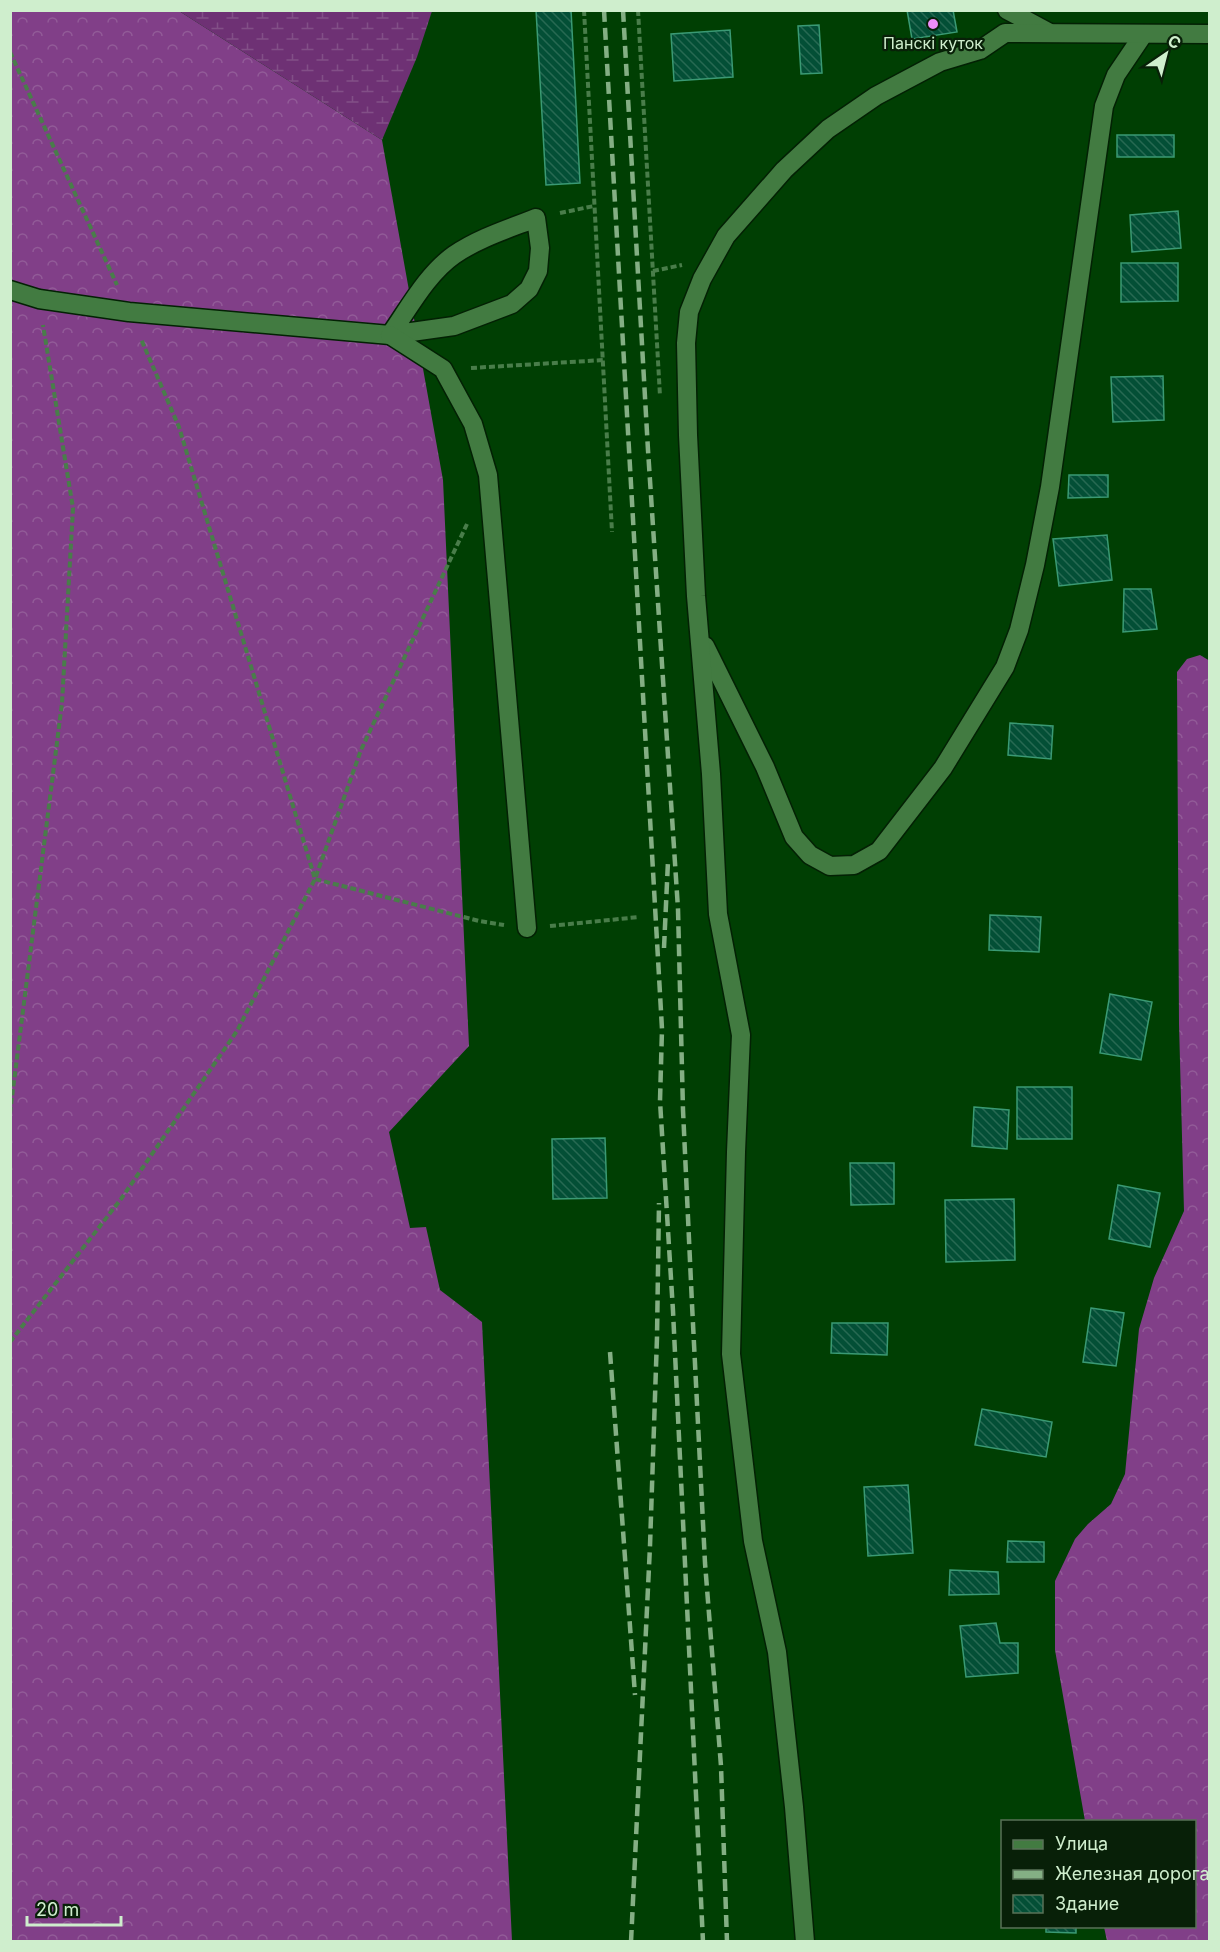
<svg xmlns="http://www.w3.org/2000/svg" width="1220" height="1952" font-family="Inter,sans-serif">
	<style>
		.forest { fill: url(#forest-crowns) }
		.wetland { fill: url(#wetland-marsh) }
		.building { fill: url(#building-back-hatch); stroke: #3a9a74; stroke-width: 1.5 }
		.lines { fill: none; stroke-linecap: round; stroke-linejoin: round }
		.minor-casing { stroke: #032104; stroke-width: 21 }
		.path { stroke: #497d4a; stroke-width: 4; stroke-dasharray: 6 3; stroke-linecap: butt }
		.minor { stroke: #427b41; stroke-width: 18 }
		.rail { stroke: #84af84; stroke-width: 4.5; stroke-dasharray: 12 6; stroke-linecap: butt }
		.poi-dot { fill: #ee8cf8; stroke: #082008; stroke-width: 2 }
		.labels { text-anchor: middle; stroke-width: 4.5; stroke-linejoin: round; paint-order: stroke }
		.poi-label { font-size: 16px; fill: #cfeecd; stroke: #082008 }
	</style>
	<defs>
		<pattern id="forest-crowns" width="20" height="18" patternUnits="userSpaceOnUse" patternTransform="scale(1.5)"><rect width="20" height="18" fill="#813f88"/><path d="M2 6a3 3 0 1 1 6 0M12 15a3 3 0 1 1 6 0" fill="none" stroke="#925b98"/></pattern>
		<pattern id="wetland-marsh" width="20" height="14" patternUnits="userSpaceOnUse" patternTransform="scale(1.5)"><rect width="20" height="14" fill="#6e3174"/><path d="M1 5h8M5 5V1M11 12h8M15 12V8" fill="none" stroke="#824f87"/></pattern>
		<pattern id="building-back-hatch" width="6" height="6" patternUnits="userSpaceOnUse" patternTransform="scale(1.5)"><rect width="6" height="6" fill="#034f36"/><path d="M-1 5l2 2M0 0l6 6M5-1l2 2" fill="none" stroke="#276952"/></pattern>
	</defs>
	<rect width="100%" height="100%" fill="#003f03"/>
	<!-- forest -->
	<g class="forest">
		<polygon points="11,11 179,11 382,140 443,480 469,1046 389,1132 410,1228 426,1227 440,1290 482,1322 512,1941 11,1942"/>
		<polygon points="1200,655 1210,661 1209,1941 1107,1941 1104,1927 1194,1926 1194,1822 1085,1821 1055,1650 1055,1581 1075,1539 1088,1524 1111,1504 1125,1474 1139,1329 1154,1278 1184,1211 1179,1024 1177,672 1187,659"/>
	</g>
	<!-- wetland -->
	<polygon class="wetland" points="179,11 432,11 417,57 382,140"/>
	<!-- building -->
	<g class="building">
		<polygon points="536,10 571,10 580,183 546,185"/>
		<polygon points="907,10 953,10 957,32 912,39"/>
		<polygon points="819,25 822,73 801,74 798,26"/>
		<polygon points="730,30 733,77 674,81 671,34"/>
		<rect x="1117" y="135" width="57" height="22"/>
		<polygon points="1178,211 1181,248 1132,252 1130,215"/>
		<polygon points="1121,263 1178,263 1178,301 1121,302"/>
		<polygon points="1163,376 1164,420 1113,422 1111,377"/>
		<polygon points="1069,475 1108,475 1108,497 1068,498"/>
		<polygon points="1107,535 1112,580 1059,586 1053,539"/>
		<polygon points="1124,589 1151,589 1157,629 1123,632"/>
		<polygon points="1010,723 1053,726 1051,759 1008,755"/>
		<polygon points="990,915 1041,917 1039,952 989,950"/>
		<polygon points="1110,994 1152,1002 1141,1060 1100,1053"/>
		<rect x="1017" y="1087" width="55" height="52"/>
		<polygon points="974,1107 1009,1110 1007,1149 972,1146"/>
		<polygon points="605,1138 607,1198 553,1199 552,1139"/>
		<polygon points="850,1163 894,1163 894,1204 851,1205"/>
		<polygon points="1118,1185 1160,1193 1150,1247 1109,1239"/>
		<polygon points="1014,1199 1015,1260 946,1262 945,1200"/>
		<polygon points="1091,1308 1124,1313 1116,1366 1083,1362"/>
		<polygon points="832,1323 888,1323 887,1355 831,1353"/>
		<polygon points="982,1409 1052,1422 1046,1457 975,1445"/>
		<polygon points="908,1485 913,1553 868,1556 864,1487"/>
		<polygon points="1008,1541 1044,1542 1044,1562 1007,1562"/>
		<polygon points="950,1570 998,1572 999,1594 949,1595"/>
		<polygon points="996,1623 1000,1643 1018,1643 1018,1673 966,1677 960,1626"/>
		<polygon points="1046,1926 1076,1926 1076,1933 1046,1932"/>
	</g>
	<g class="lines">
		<!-- minor casing -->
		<g class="minor-casing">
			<g id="minor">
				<polyline points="1007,10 1048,32"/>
				<path d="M10,290L39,299L129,312L390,335L454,326L512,304L529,289L538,271L540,248L536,218C508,229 479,238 454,255C427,274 409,308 390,335"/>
				<polyline points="390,335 443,369 473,424 488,475 527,928"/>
				<polyline points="705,646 765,767 794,837 810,855 830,866 854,865 879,851 943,768 1005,667 1019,630 1035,565 1050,487 1104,106 1116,75 1143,35"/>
				<polyline points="805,1942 794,1807 777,1652 753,1541 731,1354 736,1152 741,1035 718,914 711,774 696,596 688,435 686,343 689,312 702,279 726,236 784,170 828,129 876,96 940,62 980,50 1005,33 1210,34"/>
			</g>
		</g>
		<!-- path -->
		<g class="path">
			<polyline points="584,10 612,532"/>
			<polyline points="638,10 660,396"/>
			<polyline points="10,52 117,285"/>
			<polyline points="560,213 594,206"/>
			<polyline points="653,271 682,265"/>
			<polyline points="471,368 604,360"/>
			<polyline points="467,524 361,750 315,879 479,921 504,925"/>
			<polyline points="550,926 639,917"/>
			<polyline points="10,1113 62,703 73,508 43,325"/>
			<polyline points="10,1342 121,1199 237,1031 315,879 179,427 141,339"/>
		</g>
		<!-- minor -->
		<use href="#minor" class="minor"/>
		<!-- rail -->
		<g class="rail">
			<polyline points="604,10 662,1029 660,1101 673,1311 703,1942"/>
			<polyline points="623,10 648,450 678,909 683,1110 692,1304 705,1563 721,1766 727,1942"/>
			<polyline points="664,948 668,861"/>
			<polyline points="610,1352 635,1695"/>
			<polyline points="631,1942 650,1546 657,1337 659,1203"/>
		</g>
	</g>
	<!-- markers -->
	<circle class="poi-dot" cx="933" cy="24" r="6"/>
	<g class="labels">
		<!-- poi labels -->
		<g class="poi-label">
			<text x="933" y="49">Панскі куток</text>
		</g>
	</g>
	<!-- border -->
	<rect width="1220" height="1952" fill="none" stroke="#cfeecd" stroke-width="24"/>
	<!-- legend -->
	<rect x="1001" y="1820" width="195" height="108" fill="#082008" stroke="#587257" stroke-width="1.5"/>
	<rect x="1013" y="1840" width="30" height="9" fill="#427b41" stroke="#587257" stroke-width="1.5"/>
	<text x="1055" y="1850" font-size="18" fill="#cfeecd">Улица</text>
	<rect x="1013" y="1870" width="30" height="9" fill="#84af84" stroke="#587257" stroke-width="1.5"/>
	<text x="1055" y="1880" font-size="18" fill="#cfeecd">Железная дорога</text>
	<rect x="1013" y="1895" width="30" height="18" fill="url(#building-back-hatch)" stroke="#587257" stroke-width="1.5"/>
	<text x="1055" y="1910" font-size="18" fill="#cfeecd">Здание</text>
	<!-- north arrow -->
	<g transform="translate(1166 54) rotate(35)" stroke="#082008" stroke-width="4.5" paint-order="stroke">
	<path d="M0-4.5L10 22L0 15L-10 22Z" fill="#cfeecd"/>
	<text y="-9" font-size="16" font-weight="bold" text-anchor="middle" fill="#cfeecd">С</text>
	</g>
	<!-- scale -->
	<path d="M27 1916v9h94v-9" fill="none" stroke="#cfeecd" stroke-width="3"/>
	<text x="36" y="1916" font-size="18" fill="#cfeecd" stroke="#082008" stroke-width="4.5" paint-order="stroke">20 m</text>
</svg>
